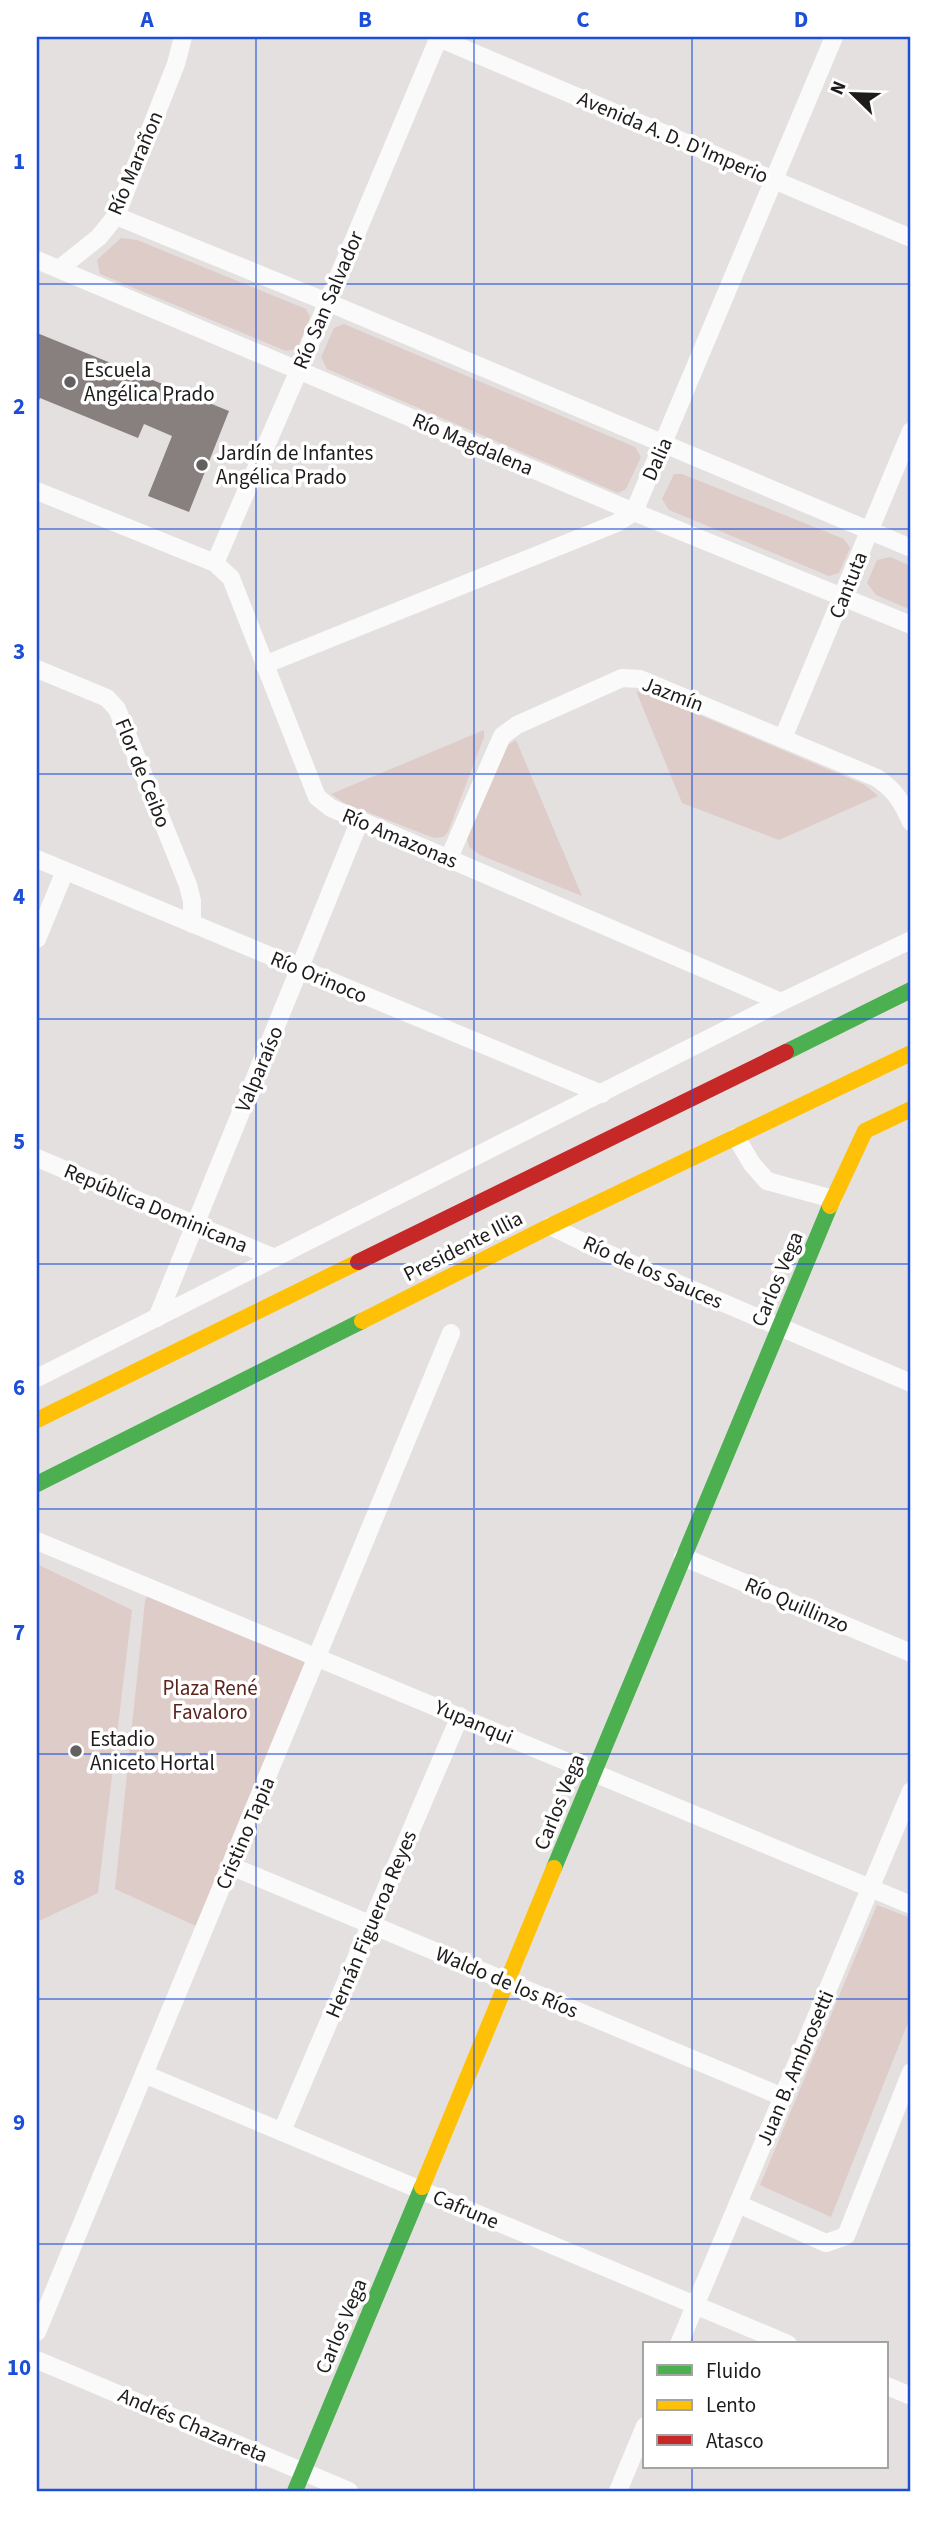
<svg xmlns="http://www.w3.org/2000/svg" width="948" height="2528" font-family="'Source Sans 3',sans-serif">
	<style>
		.green { fill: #deccc8 }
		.building { fill: #887f7f }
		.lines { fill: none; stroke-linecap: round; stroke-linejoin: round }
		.street { stroke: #fbfafa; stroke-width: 18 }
		.fast { stroke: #4caf50; stroke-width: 16 }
		.slow { stroke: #ffc107; stroke-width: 16 }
		.jam { stroke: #c62828; stroke-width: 16 }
		.grid { fill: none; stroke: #1d4ed8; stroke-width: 2; stroke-opacity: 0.55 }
		.poi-dot { fill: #636060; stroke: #fff; stroke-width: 2.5 }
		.labels { text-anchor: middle; stroke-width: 7; stroke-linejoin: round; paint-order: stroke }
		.street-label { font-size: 21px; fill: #1e1b1b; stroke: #fff }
		.poi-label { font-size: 21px; fill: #1e1b1b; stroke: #fff; text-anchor: start }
		.park-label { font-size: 21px; fill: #5b241d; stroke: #fff }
		.neatline { fill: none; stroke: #1d4ed8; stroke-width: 2.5 }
		.grid-label { font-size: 23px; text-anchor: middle; font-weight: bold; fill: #1d4ed8 }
	</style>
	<rect width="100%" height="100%" fill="#e4e0e0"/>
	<!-- green -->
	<g class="green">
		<polygon points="121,238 137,240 306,309 310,317 297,349 286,351 100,274 97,260"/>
		<polygon points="344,324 635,447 641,457 626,489 618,493 327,369 321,357 334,328"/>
		<polygon points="674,474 682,474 844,539 850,548 839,573 829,576 669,510 662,499"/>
		<polygon points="890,557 911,566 911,610 876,595 867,583 877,560"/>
		<polygon points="636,691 657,697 865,785 878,796 779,840 682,803"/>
		<polygon points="484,730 484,737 448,832 443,837 434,838 344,803 331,794"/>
		<polygon points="516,740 582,896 480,855 469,847 467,838 503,748"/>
		<polygon points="37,1564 132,1610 98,1893 37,1922"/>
		<polygon points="149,1591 309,1660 196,1926 115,1889 145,1601"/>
		<polygon points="877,1905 911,1918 911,2015 831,2217 760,2185"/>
	</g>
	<!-- building -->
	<polygon class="building" points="37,333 229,411 189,512 148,496 172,436 144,424 138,438 40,398 37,405"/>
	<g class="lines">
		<!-- street -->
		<g class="street">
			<polyline points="436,37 911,238"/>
			<polyline points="116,216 327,302 911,548"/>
			<polyline points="37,260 634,512 911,625"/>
			<polyline points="59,269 99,237 116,216 176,64 183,37"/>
			<polyline points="37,491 215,563 231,578 317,797 331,808 781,1002"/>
			<polyline points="215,563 299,370 439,37"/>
			<polyline points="264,665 617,523 634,512 834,37"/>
			<polyline points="37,669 107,698 117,709 188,885 192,901 192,924"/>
			<polyline points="783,738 911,431"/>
			<path d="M449,858L502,736L517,725L622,678L640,679L877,778C895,790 902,802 911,822"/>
			<polyline points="37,859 602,1094"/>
			<polyline points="37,939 65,871"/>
			<polyline points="736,1137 752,1164 767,1181 833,1199"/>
			<polyline points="37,1158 275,1258"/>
			<polyline points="550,1226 602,1251 911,1383"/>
			<polyline points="157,1318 360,820"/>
			<polyline points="37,1378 781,1002 911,940"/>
			<polyline points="37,1541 911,1905"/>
			<polyline points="683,1557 911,1653"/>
			<polyline points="231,1866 783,2097"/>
			<polyline points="144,2074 788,2344"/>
			<polyline points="282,2131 460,1716"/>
			<polyline points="738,2204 826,2243 846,2236 911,2072"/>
			<polyline points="37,2332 451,1333"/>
			<polyline points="679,2344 911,1791"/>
			<polyline points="37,2360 349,2491"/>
			<polyline points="887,2386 911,2396"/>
			<polyline points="618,2491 645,2426"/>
		</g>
		<!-- fast -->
		<g class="fast">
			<polyline points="786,1052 911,990"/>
			<polyline points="37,1484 362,1321"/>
			<polyline points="554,1868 830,1206"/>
			<polyline points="295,2491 422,2187"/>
		</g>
		<!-- slow -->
		<g class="slow">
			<polyline points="830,1206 865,1131 911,1109"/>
			<polyline points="362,1321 550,1226 911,1053"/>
			<polyline points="37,1420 358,1262"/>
			<polyline points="422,2187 554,1868"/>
		</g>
		<!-- jam -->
		<polyline class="jam" points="358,1262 786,1052"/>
	</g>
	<!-- grid -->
	<path class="grid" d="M256,37V2491M474,37V2491M692,37V2344M37,284H911M37,529H911M37,774H911M37,1019H911M37,1264H911M37,1509H911M37,1754H911M37,1999H911M37,2244H911M692,2467V2491"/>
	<!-- markers -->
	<g class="poi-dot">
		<circle cx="70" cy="382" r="7"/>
		<circle cx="202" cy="465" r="7"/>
		<circle cx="76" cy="1751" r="7"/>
	</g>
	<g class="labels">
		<!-- street labels -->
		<g class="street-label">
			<text transform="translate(673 137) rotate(23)" y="7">Avenida A. D. D'Imperio</text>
			<text transform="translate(135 163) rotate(-67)" y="7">Río Marañon</text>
			<text transform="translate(328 300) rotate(-67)" y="7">Río San Salvador</text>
			<text transform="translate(473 444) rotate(23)" y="7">Río Magdalena</text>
			<text transform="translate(657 459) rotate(-66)" y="7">Dalia</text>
			<text transform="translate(848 585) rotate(-68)" y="7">Cantuta</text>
			<text transform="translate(673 694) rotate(21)" y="7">Jazmín</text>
			<text transform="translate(143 773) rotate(68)" y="7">Flor de Ceibo</text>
			<text transform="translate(400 838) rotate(23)" y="7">Río Amazonas</text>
			<text transform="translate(319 977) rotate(23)" y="7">Río Orinoco</text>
			<text transform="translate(259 1069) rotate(-67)" y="7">Valparaíso</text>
			<text transform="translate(156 1208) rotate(23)" y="7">República Dominicana</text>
			<text transform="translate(463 1246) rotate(-27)" y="7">Presidente Illia</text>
			<text transform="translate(653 1272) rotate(24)" y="7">Río de los Sauces</text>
			<text transform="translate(777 1279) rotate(-67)" y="7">Carlos Vega</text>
			<text transform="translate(797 1605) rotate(23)" y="7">Río Quillinzo</text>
			<text transform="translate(474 1722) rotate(23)" y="7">Yupanqui</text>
			<text transform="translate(559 1802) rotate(-68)" y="7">Carlos Vega</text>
			<text transform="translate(245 1833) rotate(-67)" y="7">Cristino Tapia</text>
			<text transform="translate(371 1924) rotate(-67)" y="7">Hernán Figueroa Reyes</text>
			<text transform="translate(507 1982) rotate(23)" y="7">Waldo de los Ríos</text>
			<text transform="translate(795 2068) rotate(-67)" y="7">Juan B. Ambrosetti</text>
			<text transform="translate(466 2209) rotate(23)" y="7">Cafrune</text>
			<text transform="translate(341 2326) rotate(-67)" y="7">Carlos Vega</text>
			<text transform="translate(193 2425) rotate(23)" y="7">Andrés Chazarreta</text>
		</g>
		<!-- poi labels -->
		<g class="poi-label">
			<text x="84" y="377">Escuela<tspan x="84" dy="24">Angélica Prado</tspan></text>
			<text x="216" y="460">Jardín de Infantes<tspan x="216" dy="24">Angélica Prado</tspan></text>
			<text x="90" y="1746">Estadio<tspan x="90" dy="24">Aniceto Hortal</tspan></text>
		</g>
		<!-- park labels -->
		<g class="park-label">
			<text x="210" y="1695">Plaza René<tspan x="210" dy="24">Favaloro</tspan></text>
		</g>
	</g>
	<!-- border -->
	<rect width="948" height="2528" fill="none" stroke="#ffffff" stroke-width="77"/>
	<!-- legend -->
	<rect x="643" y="2342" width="245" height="126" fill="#ffffff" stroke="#a5a4a4" stroke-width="2"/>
	<rect x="657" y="2365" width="35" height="10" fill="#4caf50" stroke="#a5a4a4" stroke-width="2"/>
	<text x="706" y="2378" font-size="21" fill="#1e1b1b">Fluido</text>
	<rect x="657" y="2400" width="35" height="10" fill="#ffc107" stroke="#a5a4a4" stroke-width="2"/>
	<text x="706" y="2412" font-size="21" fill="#1e1b1b">Lento</text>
	<rect x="657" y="2435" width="35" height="10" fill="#c62828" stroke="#a5a4a4" stroke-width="2"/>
	<text x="706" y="2448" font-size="21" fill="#1e1b1b">Atasco</text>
	<!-- north arrow -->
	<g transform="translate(853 94) rotate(293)" stroke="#ffffff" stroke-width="5" paint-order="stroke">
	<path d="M0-5L12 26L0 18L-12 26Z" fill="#1e1b1b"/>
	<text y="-10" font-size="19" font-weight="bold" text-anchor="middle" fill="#1e1b1b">N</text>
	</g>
	<rect x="38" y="38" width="871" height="2452" class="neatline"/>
	<g class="grid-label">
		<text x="147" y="27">A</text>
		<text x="365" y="27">B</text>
		<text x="583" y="27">C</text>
		<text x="801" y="27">D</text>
		<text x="19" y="169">1</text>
		<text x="19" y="414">2</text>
		<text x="19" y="659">3</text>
		<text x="19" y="904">4</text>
		<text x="19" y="1149">5</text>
		<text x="19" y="1395">6</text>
		<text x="19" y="1640">7</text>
		<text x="19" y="1885">8</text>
		<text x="19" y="2130">9</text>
		<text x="19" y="2375">10</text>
	</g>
</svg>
